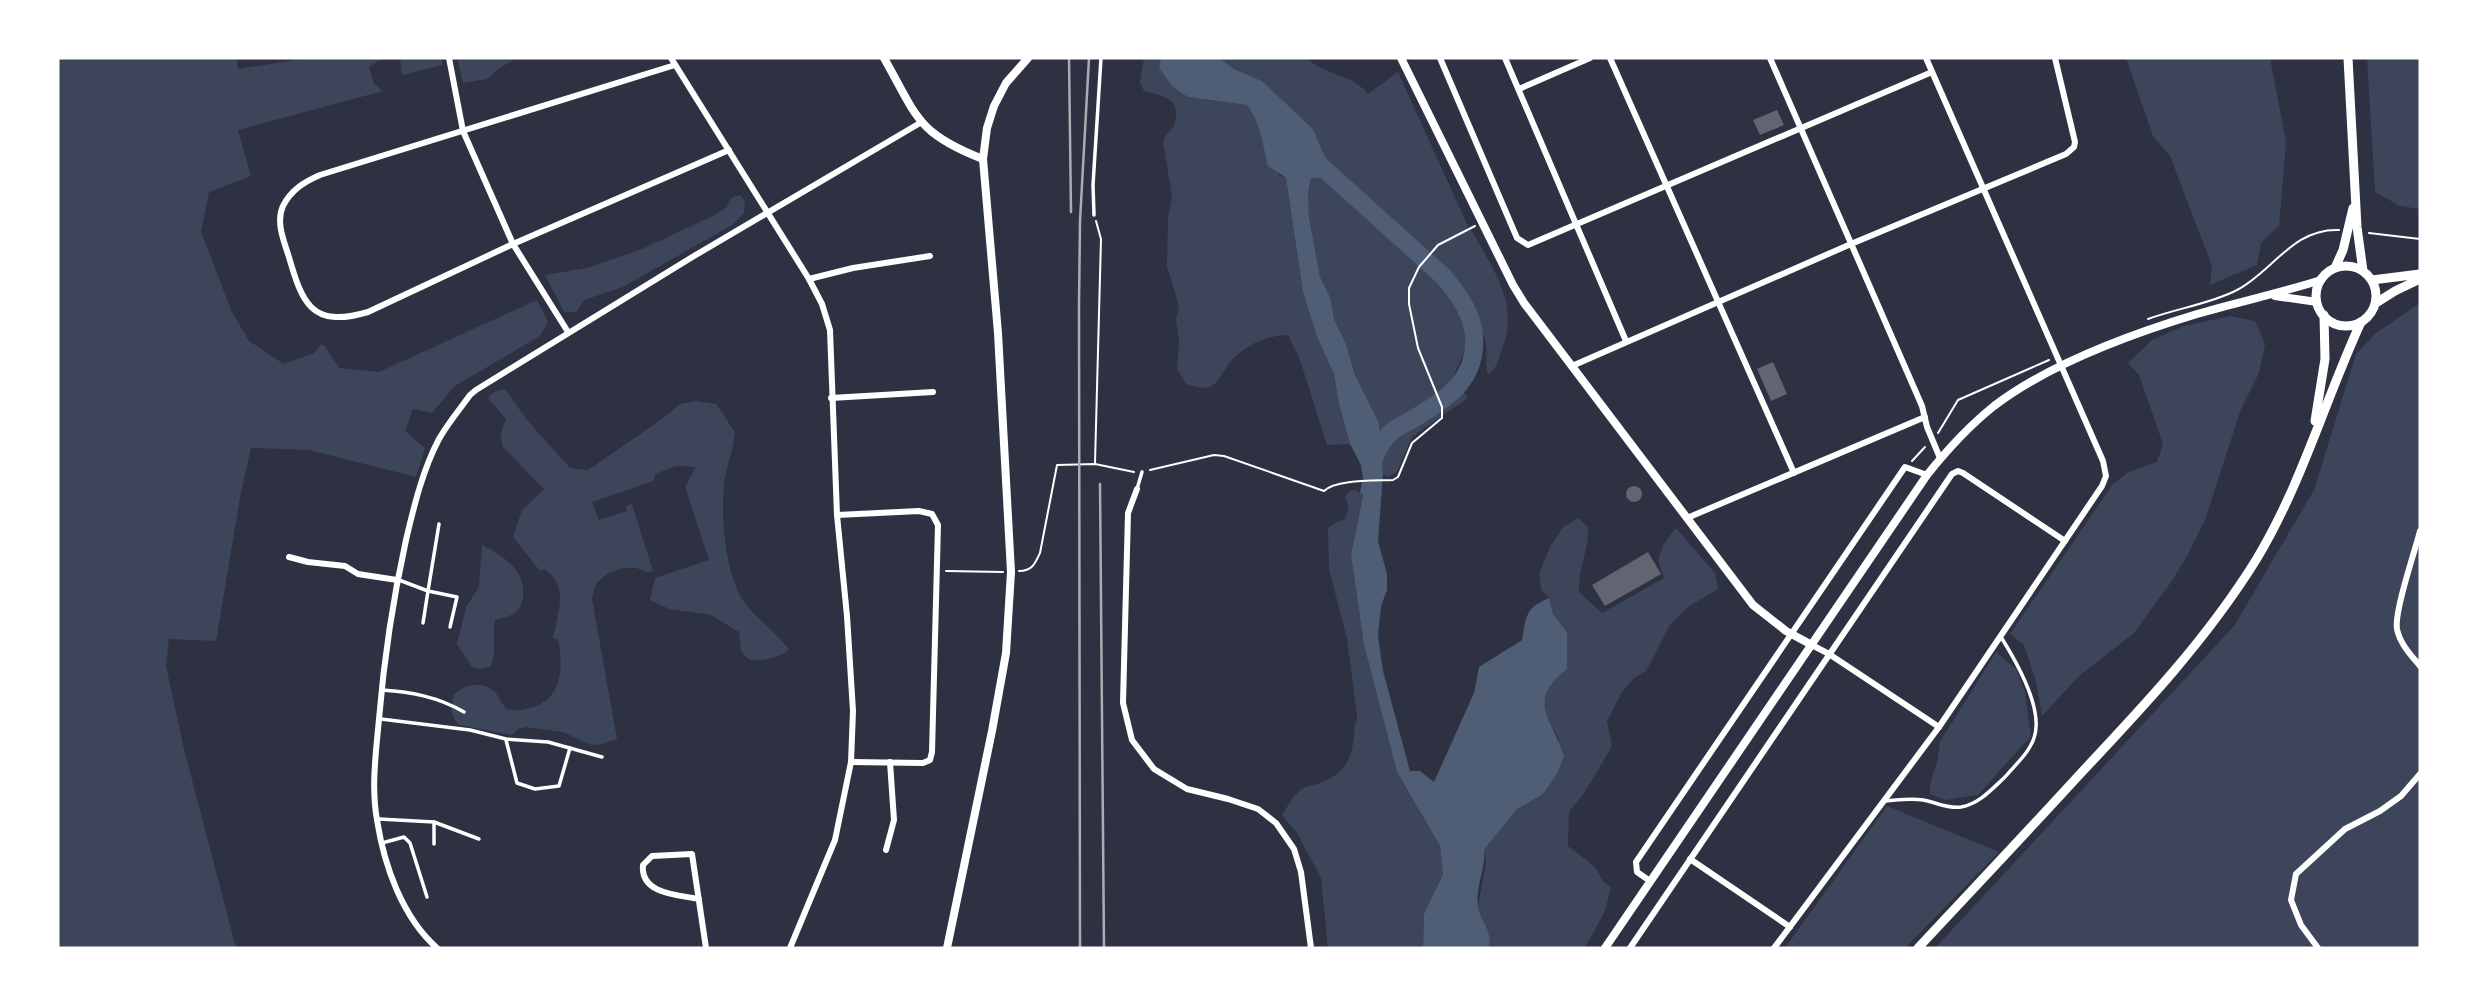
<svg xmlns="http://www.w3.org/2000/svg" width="2478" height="1006" font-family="Georgia,serif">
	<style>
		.green { fill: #3c4559 }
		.water { fill: #4f5d75 }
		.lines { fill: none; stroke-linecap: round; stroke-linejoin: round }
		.river { stroke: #4f5d75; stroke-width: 18 }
		.building { fill: #626471 }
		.path { stroke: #fff; stroke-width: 2 }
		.service { stroke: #fff; stroke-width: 3.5 }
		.minor { stroke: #fff; stroke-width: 6 }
		.tertiary { stroke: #fff; stroke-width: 8 }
		.secondary { stroke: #fff; stroke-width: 9 }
		.rail { stroke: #abadb3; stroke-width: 2.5 }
	</style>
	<rect width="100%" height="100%" fill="#2d3142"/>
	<!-- green -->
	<g class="green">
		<polygon points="58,58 236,58 238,69 309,58 383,58 369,67 374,84 383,91 238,130 251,176 209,192 201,232 232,312 249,341 284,364 314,353 321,344 325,346 339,368 379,372 537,300 548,322 540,336 455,386 432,413 413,409 405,431 425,448 416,477 309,450 251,448 240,498 216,641 169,639 166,666 184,749 236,948 58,948"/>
		<polygon points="400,58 441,58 443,65 402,75"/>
		<polygon points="457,58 517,58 498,69 487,79 463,83"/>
		<path d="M1144,58H1161L1159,68L1188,97L1247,105L1256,119L1264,139V153L1280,176L1286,178L1303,292L1317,337L1334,374L1339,404L1350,444L1327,445L1300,360L1288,335C1267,335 1243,346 1229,363C1225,369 1219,381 1213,385C1204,391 1194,386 1186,384L1177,369L1179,342L1176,319L1179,306L1167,266L1168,217L1172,197L1163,141C1166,133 1173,130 1175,122C1182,99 1161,95 1144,91L1140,83Z"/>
		<path d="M1219,58H1307C1324,76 1352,73 1368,94L1398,72L1468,226L1466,231H1472C1494,272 1521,304 1501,352C1498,361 1496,370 1488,375C1484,362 1489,349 1484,336H1472L1452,379L1468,398L1412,437L1397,472L1388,477L1383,474L1379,423L1355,375L1346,344L1334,319L1331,299L1320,277L1309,217L1308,193L1311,178L1332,165L1325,157L1313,129L1262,81L1234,69Z"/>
		<polygon points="2126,58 2270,58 2286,142 2279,226 2261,243 2257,265 2210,285 2212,266 2170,156 2153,136"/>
		<polygon points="2367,58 2420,58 2420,209 2400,206 2375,192"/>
		<polygon points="740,195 745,201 744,213 732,225 623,287 584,300 576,312 564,312 545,275 587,268 642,249 715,215 727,207 731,198"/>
		<polygon points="2420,303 2420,948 1935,948 2234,626 2314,490 2356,354 2376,333"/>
		<polygon points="2230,316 2255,321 2265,344 2259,373 2241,409 2205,520 2187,556 2172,581 2134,633 2079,676 2042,716 2036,682 2024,645 2010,634 2113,484 2127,473 2157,462 2163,444 2139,375 2128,363 2152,340 2184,326"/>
		<path d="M505,389L527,420L570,468L587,470L594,466L662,419L680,404L696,401L716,404L735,432C733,451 726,468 724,485C721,519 725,578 747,606C760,621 776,633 789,649C779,659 762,661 749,660L741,651L739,632L711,615L669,609L650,600L655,578L709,560L685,487L696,467L676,466L655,474L654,481L592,502L599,520L627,511L626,506L632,504L653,571L646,572C633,563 608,569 598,582C594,586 593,593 592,599L617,739L599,745L589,744L563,732L525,727L517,730L512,735L459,725C449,715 451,707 454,694C468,683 487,680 498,696C501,700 502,706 508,709C514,711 524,710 530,708C562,700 564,668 558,640L553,638C558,613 569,585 545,569L540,571L513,537L522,510L544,489L502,446L501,432L506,419L488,398L494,392Z"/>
		<path d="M1355,490L1363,494L1351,555L1364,645L1397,772L1440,846L1443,874L1424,914L1423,948H1328L1321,878L1297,833L1282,815C1288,806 1293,795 1302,789C1308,785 1316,785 1323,782C1352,770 1354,747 1355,719L1356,724L1357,717L1347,639L1329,569L1328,528L1338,521L1344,520C1348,513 1350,504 1345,497L1350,491Z"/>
		<path d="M1578,518L1588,527C1589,550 1578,569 1579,592L1602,613L1664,578L1658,560L1663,545L1676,528L1715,573L1718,589L1688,607L1670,625L1646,671L1634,678L1622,692L1607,721L1612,746L1585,792L1569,812L1568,846C1575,852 1592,863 1596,869C1602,878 1600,880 1611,887L1605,911L1585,948H1489L1490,944L1478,906L1486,862L1484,850L1516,810L1543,794L1559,739C1540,709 1538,692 1567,668V632L1553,614L1549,598L1541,590L1539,573L1551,545L1563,527Z"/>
		<path d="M482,545C504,556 527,571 523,598C520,615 510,616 495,620C492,636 497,652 491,666L482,669L472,667L457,644L466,607L479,587Z"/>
		<polygon points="1996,652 2016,669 2025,692 2031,736 1978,795 1945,800 1930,794 1930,784 1937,762 1940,742"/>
		<polygon points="1887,806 1999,852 1905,948 1785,948"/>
	</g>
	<!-- water -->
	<path class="water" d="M1161,58H1219L1234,69L1262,81L1313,129L1325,157L1333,166C1327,175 1321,179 1311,178L1308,193L1309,217L1320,277L1331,299L1334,319L1346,344L1355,375L1379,423L1383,474L1378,541L1387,574V590L1381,606L1378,636L1383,671L1410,771H1420L1434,782L1474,693L1479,667L1522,640C1526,617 1525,608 1549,598L1553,614L1567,632V669C1526,701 1552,718 1564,756L1557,774L1543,794L1516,810L1484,850C1486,869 1475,887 1478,906C1480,921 1493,931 1489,948H1423L1424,914L1443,874L1440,846L1397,772L1364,645L1351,555L1363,495L1360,492L1363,478L1361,465L1350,444L1339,404L1334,374L1317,337L1303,292L1286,178L1268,166C1261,140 1263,128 1247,105L1188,97L1173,87L1159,68Z"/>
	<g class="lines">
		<!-- river -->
		<path class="river" d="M1311,157L1444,277C1464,301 1479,324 1473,355C1467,389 1436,405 1408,422C1402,425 1395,428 1390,433C1381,441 1375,455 1371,466"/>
	</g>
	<!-- building -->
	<g class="building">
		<polygon points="1777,110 1784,125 1760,135 1753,120"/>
		<polygon points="1773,362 1787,394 1771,401 1757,369"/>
		<circle cx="1634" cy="494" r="8"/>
		<polygon points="1648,552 1661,574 1605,606 1592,585"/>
	</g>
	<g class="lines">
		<!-- path -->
		<g class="path">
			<polyline points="2369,233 2420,239"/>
			<path d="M2148,319C2175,309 2213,303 2237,290C2273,271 2293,228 2339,230"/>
			<polyline points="1938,433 1958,400 2049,360"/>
			<polyline points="1912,461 1925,447"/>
			<polyline points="1095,463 1101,239 1096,221"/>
			<path d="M1150,470L1214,455L1224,456L1324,491C1336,479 1375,481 1393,480L1398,477L1412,443L1442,418V407L1418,348L1409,304V288L1419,267L1438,245L1475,226"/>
			<polyline points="946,571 1003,572"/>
			<path d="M1019,571C1032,571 1035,564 1040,553L1057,465L1095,464L1134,472"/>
		</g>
		<!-- service -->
		<g class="service">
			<polyline points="1094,215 1093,185 1101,58"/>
			<polyline points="1137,489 1142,472"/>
			<polyline points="439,524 428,591 457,597 450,627"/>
			<polyline points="399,580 428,591 423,623"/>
			<path d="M382,690C412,692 438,697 464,712"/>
			<polyline points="381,719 470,730 506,739 548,742 602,757"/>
			<polyline points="506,740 517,783 535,789 559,786 570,748"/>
			<path d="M1885,801C1898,800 1911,798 1923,800C1936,802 1947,809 1961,807C1979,804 1992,789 2005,777C2015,765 2029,753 2034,738C2044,710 2016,661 2001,637"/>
			<polyline points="379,819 434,822 479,839"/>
			<polyline points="382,843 404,837 410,843 427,897"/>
			<polyline points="434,844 434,822"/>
		</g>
		<!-- minor -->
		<g class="minor">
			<polyline points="449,58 463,131 513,244 568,332"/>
			<polyline points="671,58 809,279 822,304 830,330 837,515 847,616 853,711 851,762 835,840 790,948"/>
			<polyline points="1440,58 1517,238 1528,245 1932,72"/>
			<polyline points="1505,58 1626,341"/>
			<polyline points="1610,58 1794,473"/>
			<polyline points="1770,58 1922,406 1927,427 1940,458"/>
			<path d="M675,65L320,175C304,182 291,190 283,206C276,221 283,239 288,254C302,302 310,329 368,312L513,244L729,150"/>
			<polyline points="1519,89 1590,58"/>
			<polyline points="809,279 853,268 930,256"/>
			<polyline points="1572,366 1851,244 2066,154 2074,147 2075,142 2055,58"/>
			<polyline points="831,398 933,392"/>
			<polyline points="1137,489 1128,513 1123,703 1132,740 1154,769 1187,789 1228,799 1258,809 1276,823 1294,849 1301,872 1311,948"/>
			<polyline points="837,515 919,511 932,514 938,525 932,752 930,760 923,763 851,762"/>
			<polyline points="1687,518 1925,417"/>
			<path d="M2420,531C2415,551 2394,612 2397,629C2400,644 2411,655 2420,666"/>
			<polyline points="289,557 308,562 345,566 358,574 397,580"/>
			<polyline points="1810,644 1829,654 1939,727"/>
			<polyline points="886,850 894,820 890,762"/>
			<polyline points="1690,859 1790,927"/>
			<polyline points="1650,881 1637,872 1636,862 1905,467 1927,475"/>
			<path d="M699,899C678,895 640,894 643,865L652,856L692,854L706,948"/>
			<path d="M437,948C402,917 384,865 377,820C371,787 376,752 379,719C384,659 393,599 406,540C414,506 423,469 439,439C448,423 460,409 470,395L476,390L694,256L920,123"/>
			<polyline points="1630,948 1952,474 1958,471 1963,473 2065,541"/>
			<polyline points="1774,948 1939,727 2102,486 2106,476 2103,461 1926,58"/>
			<polyline points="2318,948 2301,925 2291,900 2296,874 2345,829 2380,811 2401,796 2420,774"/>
		</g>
		<!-- tertiary -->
		<g class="tertiary">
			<path d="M884,58C917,116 916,133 983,159"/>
			<polyline points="1401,58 1513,285 1524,303 1753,605 1786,631 1810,644"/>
			<polyline points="2275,296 2317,302"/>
			<polyline points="947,948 992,731 1006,653 1011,572 998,333 983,159 987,128 994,106 1006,83 1028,58"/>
			<path d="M1605,948L1927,475C1947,450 1969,426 1994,406C2049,364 2131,334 2197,314C2238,302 2280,293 2321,280"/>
		</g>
		<!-- secondary -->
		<g class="secondary">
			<polyline points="2348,58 2357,227 2363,271"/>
			<circle cx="2346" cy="296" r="30"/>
			<polyline points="2335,268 2343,250 2353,208"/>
			<polyline points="2372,280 2420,274"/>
			<polyline points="2376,303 2395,291 2420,279"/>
			<polyline points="2315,421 2325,359 2324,315"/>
			<path d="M1918,948C1972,890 2027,832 2081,773C2144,706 2207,639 2256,560C2301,486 2325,400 2361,322"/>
		</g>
		<!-- rail -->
		<g class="rail">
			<polyline points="1069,58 1071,212"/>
			<polyline points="1100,484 1104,948"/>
			<polyline points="1080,948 1079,307 1080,221 1089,58"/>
		</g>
	</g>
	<!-- border -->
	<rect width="2478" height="1006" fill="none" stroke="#ffffff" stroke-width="119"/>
</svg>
